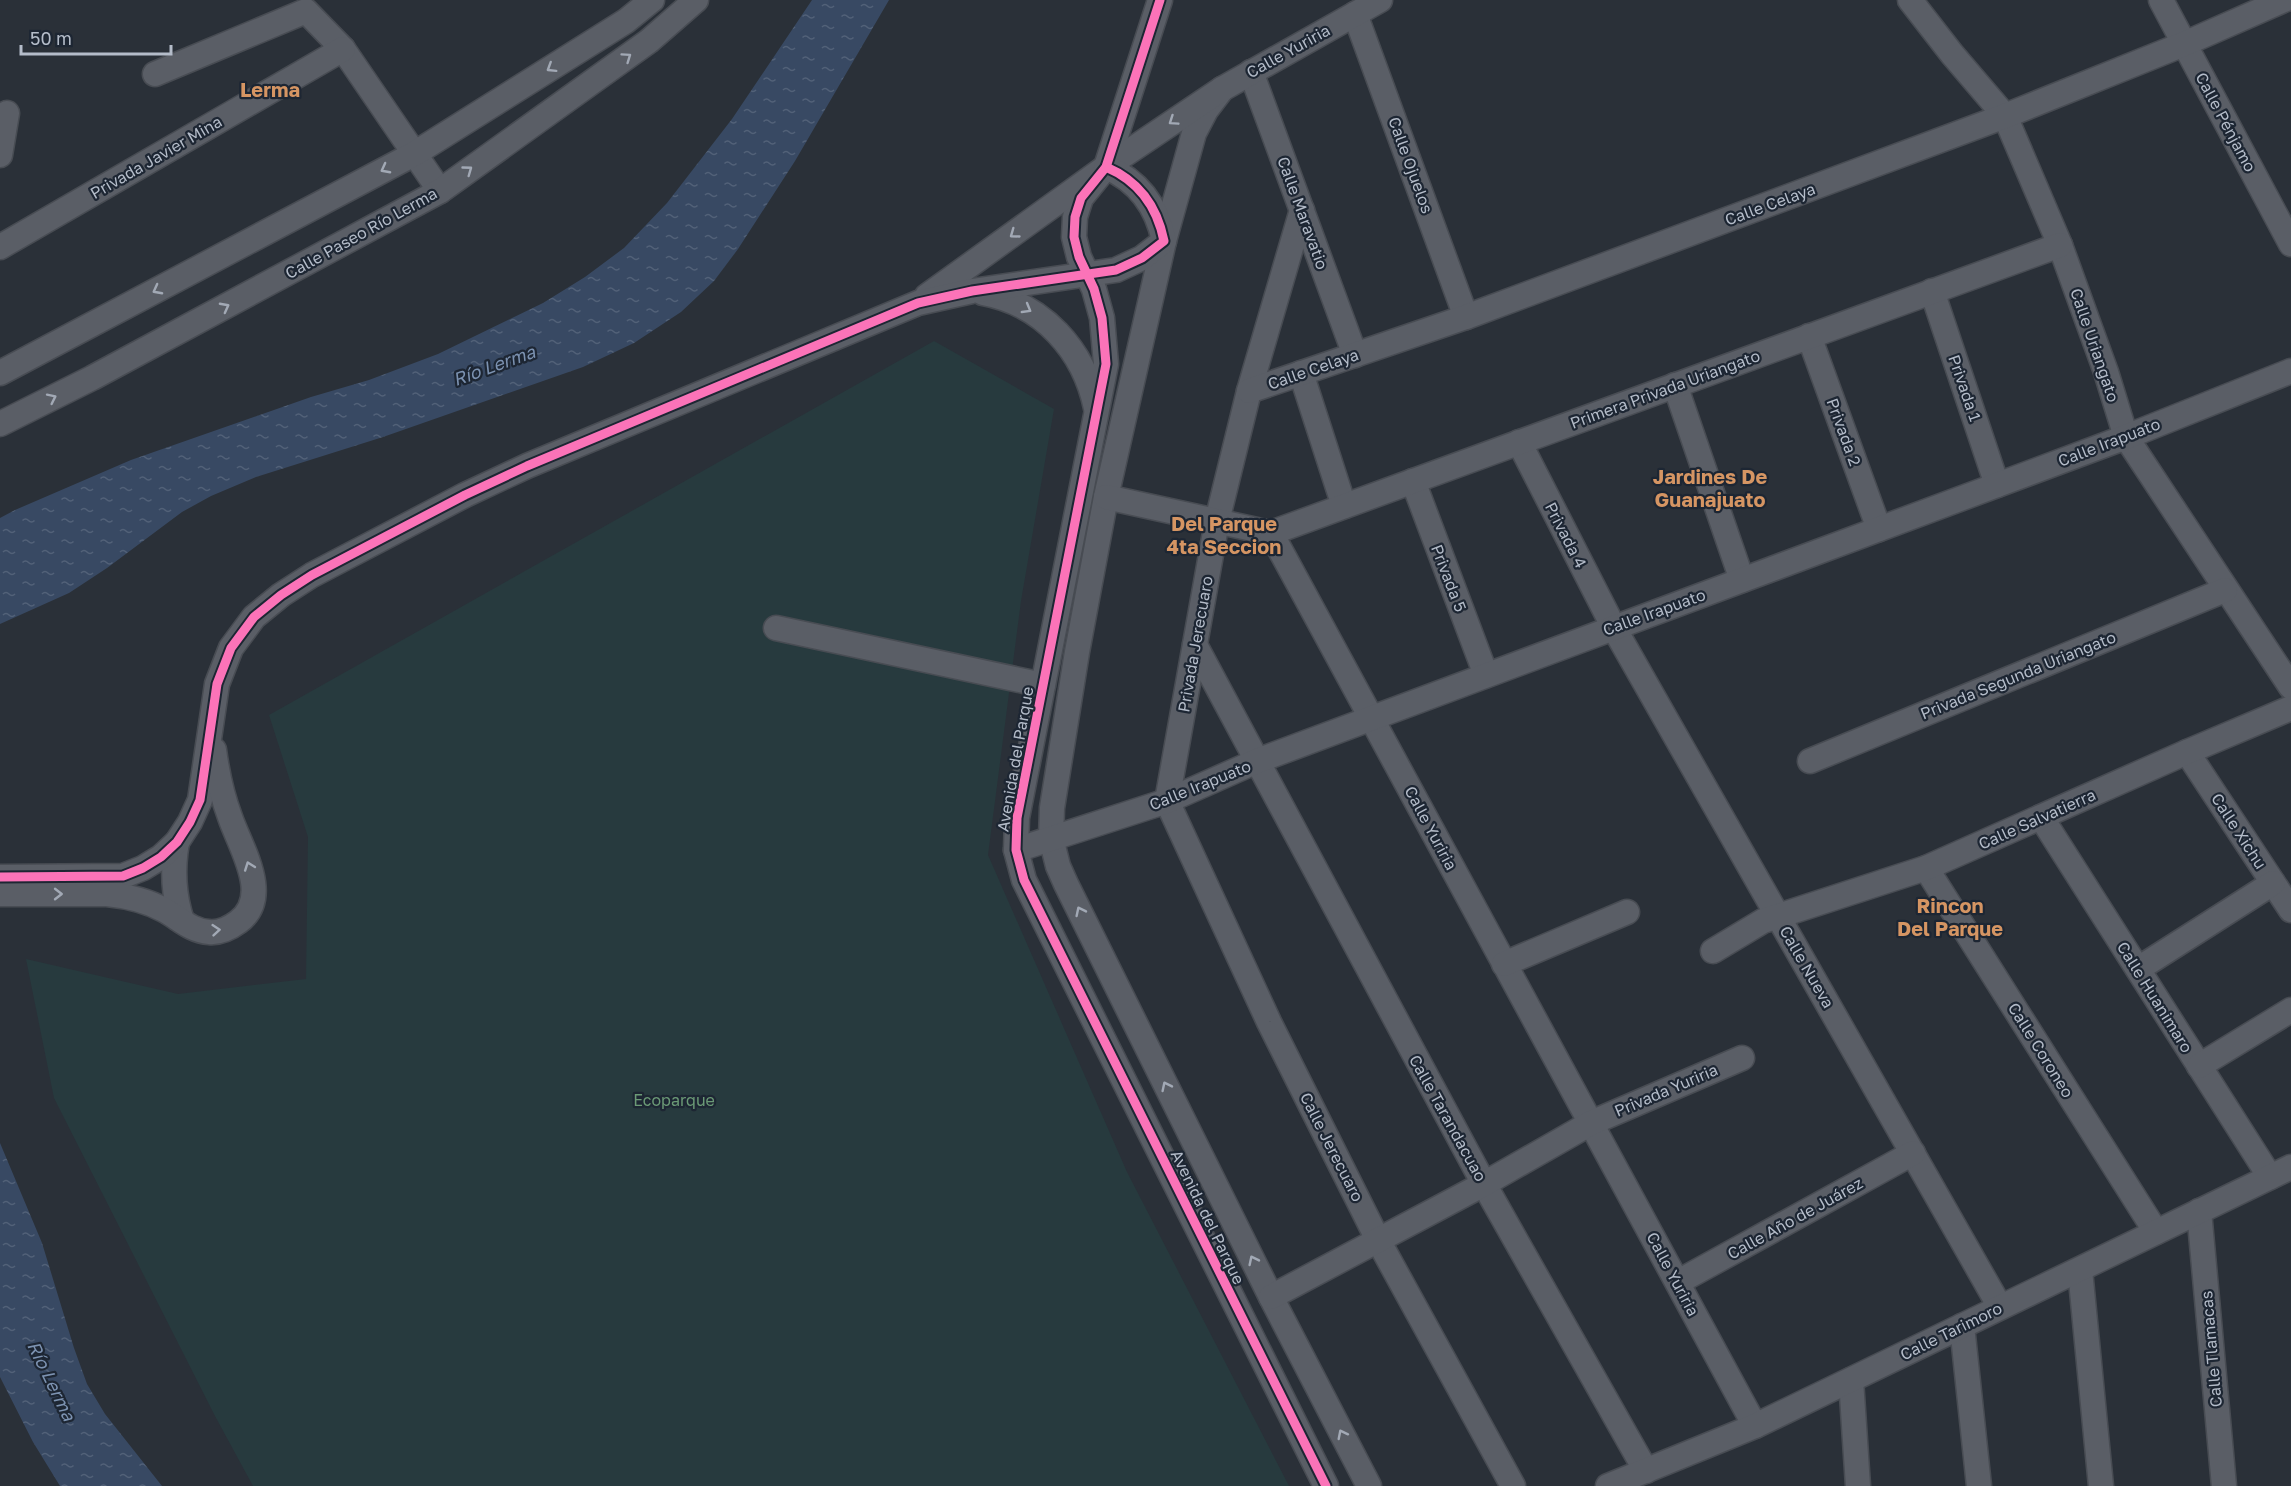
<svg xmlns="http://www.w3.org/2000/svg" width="2291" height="1486" font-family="'Golos Text',sans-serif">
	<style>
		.park { fill: #273a3e }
		.water { fill: url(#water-ripples) }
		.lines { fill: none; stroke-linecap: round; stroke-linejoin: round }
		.minor-casing { stroke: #484c53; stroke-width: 27 }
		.minor { stroke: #5a5e66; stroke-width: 24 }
		.cycleway-casing { stroke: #1d2633; stroke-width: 13 }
		.cycleway { stroke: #fb73b8; stroke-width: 9 }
		.oneway { stroke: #a2a9b5 }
		.labels { text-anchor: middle; stroke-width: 4.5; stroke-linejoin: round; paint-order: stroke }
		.street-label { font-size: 16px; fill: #b4bcc9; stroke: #1d2633 }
		.park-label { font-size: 16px; fill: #6b9a76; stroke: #1d2633 }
		.water-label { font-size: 18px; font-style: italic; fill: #7c92b1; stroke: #1d2633 }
		.quarter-label { font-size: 20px; font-weight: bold; fill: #d59563; stroke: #1d2633 }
	</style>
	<defs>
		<pattern id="water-ripples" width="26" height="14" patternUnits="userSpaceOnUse" patternTransform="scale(1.5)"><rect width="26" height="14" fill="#384963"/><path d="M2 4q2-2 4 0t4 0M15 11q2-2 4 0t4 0" fill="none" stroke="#526178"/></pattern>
	</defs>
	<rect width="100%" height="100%" fill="#2a3038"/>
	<!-- park -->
	<polygon class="park" points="934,341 1054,409 1021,601 988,855 1127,1172 1289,1486 253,1486 215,1416 54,1098 26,959 178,994 306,979 308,837 269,715"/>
	<!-- water -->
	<g class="water">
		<polygon points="812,0 889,0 795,161 738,249 714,281 681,312 634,343 583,367 383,437 256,477 211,496 182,512 107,568 69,593 0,624 0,518 15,510 131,460 311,397 369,380 438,354 543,303 585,277 624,248 667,203 732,119"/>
		<polygon points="0,1143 42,1243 74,1348 87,1384 105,1414 162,1486 60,1486 33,1442 0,1377"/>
	</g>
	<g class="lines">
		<!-- minor casing -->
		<g class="minor-casing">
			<g id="minor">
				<polyline points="1160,0 1106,167 1081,198 1075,217 1074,237 1079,257 1094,289 1102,318 1106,364 1017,818 1016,850 1024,880 1326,1486"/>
				<polyline points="1910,0 1952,54 2005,116 2060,245 2106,372 2126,437 2291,687"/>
				<polyline points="2161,0 2291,244"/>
				<polyline points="1355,14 1466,317"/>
				<polyline points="1251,72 1355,355"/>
				<polyline points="155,74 306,11 343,49 440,191"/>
				<polyline points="1222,89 1206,110 1194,133 1164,241 1106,497 1077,652 1052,808 1051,838 1058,866 1066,884 1271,1297 1369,1486"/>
				<polyline points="0,155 7,113"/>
				<polyline points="1302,210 1249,391 1217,521 1167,801 1269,1022 1378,1240 1513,1486"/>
				<polyline points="0,247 343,49"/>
				<polyline points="1932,291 1997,485"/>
				<path d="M983,293C1043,304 1084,350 1096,408"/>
				<polyline points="927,296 1106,167 1222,89 1380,0"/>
				<polyline points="1809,336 1879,529"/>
				<polyline points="0,373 414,154 626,21 652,0"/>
				<polyline points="1301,373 1344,506"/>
				<polyline points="1675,385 1742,580"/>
				<polyline points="1249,391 1466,317 2005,116 2184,44 2284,0"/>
				<polyline points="0,424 92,378 440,191 649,41 696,0"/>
				<polyline points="1519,442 1614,628 2000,1307"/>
				<polyline points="1413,481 1486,675"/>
				<polyline points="1106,497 1271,533"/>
				<polyline points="1271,533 1755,1426"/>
				<polyline points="1271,533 2060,245"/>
				<polyline points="776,628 1043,685"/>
				<polyline points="1195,645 1484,1184 1646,1471"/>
				<polyline points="2187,752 2291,910"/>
				<polyline points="1810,761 2225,590"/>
				<polyline points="2041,817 2270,1177"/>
				<path d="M177,842C172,870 173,894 182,921"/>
				<polyline points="1016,850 1167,801 1257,761 2126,437 2291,371"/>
				<polyline points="1926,868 2156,1232"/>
				<path d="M0,877L123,876L143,868L161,857L177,842L190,822L200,800L217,684L231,648L254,617L281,595L312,575L465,495L527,466L918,303L972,291L1116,270L1142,258L1164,241C1157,206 1139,181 1106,167"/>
				<path d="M0,894H107C127,896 146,900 164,910C179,918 191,931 209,932C220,933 230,928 238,922C273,897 240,847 230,817C222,796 217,772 214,750"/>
				<polyline points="1713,951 1763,921 1926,868 2187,752 2291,708"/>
				<polyline points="1504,964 1627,912"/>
				<polyline points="2138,969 2273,883"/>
				<polyline points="2199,1066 2291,1010"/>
				<polyline points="2199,1211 2224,1486"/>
				<polyline points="2080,1270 2101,1486"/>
				<polyline points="1678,1282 1913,1153"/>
				<polyline points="1271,1297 1484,1184 1591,1123 1742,1058"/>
				<polyline points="1962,1326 1979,1486"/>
				<polyline points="1851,1380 1858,1486"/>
				<polyline points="1608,1486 1755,1426 2291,1167"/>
			</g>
		</g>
		<!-- minor -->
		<use href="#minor" class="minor"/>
		<!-- cycleway casing -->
		<g class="cycleway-casing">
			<g id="cycleway">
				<polyline points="1160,0 1106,167 1081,198 1075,217 1074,237 1079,257 1094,289 1102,318 1106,364 1017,818 1016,850 1024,880 1326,1486"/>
				<path d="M0,877L123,876L143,868L161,857L177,842L190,822L200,800L217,684L231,648L254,617L281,595L312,575L465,495L527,466L918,303L972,291L1116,270L1142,258L1164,241C1157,206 1139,181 1106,167"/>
			</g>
		</g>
		<!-- cycleway -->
		<use href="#cycleway" class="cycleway"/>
	</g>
	<!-- one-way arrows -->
	<defs><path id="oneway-chevron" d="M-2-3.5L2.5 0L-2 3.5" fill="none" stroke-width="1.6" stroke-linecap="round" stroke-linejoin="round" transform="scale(1.5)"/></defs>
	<g class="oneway">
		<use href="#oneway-chevron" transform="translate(627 57) rotate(-35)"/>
		<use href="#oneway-chevron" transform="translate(551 68) rotate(148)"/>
		<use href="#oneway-chevron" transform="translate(1173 121) rotate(146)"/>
		<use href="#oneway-chevron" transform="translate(385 169) rotate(152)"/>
		<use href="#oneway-chevron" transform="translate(468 170) rotate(-36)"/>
		<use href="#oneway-chevron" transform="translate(1014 234) rotate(144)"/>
		<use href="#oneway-chevron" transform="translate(157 290) rotate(152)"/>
		<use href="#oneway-chevron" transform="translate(225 307) rotate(-28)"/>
		<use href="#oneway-chevron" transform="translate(1027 309) rotate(30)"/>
		<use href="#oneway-chevron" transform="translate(52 398) rotate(-26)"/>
		<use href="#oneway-chevron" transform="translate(249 866) rotate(-110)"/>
		<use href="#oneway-chevron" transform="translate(58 894)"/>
		<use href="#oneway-chevron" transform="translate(1080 911) rotate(-116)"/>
		<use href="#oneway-chevron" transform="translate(216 930) rotate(-5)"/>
		<use href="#oneway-chevron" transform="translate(1166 1086) rotate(-116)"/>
		<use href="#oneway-chevron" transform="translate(1253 1260) rotate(-116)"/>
		<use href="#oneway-chevron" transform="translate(1342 1434) rotate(-117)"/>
	</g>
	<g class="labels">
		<!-- street labels -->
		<g class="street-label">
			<text transform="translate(1288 51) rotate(-29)" y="6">Calle Yuriria</text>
			<text transform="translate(2226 122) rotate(62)" y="6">Calle Pénjamo</text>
			<text transform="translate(156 157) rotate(-30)" y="6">Privada Javier Mina</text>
			<text transform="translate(1411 165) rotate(70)" y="6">Calle Ojuelos</text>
			<text transform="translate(1770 204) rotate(-20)" y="6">Calle Celaya</text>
			<text transform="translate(1303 213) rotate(70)" y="6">Calle Maravatio</text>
			<text transform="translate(361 233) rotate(-29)" y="6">Calle Paseo Río Lerma</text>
			<text transform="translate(2095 345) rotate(71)" y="6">Calle Uriangato</text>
			<text transform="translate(1313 369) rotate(-19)" y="6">Calle Celaya</text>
			<text transform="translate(1965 388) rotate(71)" y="6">Privada 1</text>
			<text transform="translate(1665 389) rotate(-20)" y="6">Primera Privada Uriangato</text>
			<text transform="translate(1844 432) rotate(70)" y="6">Privada 2</text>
			<text transform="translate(2109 442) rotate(-21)" y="6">Calle Irapuato</text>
			<text transform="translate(1566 535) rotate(63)" y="6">Privada 4</text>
			<text transform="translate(1449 578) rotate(69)" y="6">Privada 5</text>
			<text transform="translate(1654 612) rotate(-20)" y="6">Calle Irapuato</text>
			<text transform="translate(1195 644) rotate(-80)" y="6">Privada Jerecuaro</text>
			<text transform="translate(2018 675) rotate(-22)" y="6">Privada Segunda Uriangato</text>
			<text transform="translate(1015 759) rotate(-80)" y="6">Avenida del Parque</text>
			<text transform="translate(1200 785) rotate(-22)" y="6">Calle Irapuato</text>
			<text transform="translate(2037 819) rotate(-24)" y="6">Calle Salvatierra</text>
			<text transform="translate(1431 828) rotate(62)" y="6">Calle Yuriria</text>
			<text transform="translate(2239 831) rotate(57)" y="6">Calle Xichu</text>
			<text transform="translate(1807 967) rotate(60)" y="6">Calle Nueva</text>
			<text transform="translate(2155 997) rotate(58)" y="6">Calle Huanimaro</text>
			<text transform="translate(2041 1050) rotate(58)" y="6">Calle Coroneo</text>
			<text transform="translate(1666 1090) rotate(-23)" y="6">Privada Yuriria</text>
			<text transform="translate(1448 1118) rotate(61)" y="6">Calle Tarandacuao</text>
			<text transform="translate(1332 1147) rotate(63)" y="6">Calle Jerecuaro</text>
			<text transform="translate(1208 1217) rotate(64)" y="6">Avenida del Parque</text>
			<text transform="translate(1795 1218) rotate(-29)" y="6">Calle Año de Juárez</text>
			<text transform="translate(1673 1274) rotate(62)" y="6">Calle Yuriria</text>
			<text transform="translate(1951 1331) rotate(-26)" y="6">Calle Tarimoro</text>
			<text transform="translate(2211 1349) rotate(-95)" y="6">Calle Tlamacas</text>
		</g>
		<!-- park labels -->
		<g class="park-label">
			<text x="674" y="1106">Ecoparque</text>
		</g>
		<!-- water labels -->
		<g class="water-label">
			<text transform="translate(494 366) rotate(-20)" y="6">Río Lerma</text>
			<text transform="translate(51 1381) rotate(64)" y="6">Río Lerma</text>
		</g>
		<!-- quarter labels -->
		<g class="quarter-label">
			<text x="270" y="97">Lerma</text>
			<text x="1710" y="484">Jardines De<tspan x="1710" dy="23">Guanajuato</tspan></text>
			<text x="1224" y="531">Del Parque<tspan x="1224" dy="23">4ta Seccion</tspan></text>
			<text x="1950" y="913">Rincon<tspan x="1950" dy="23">Del Parque</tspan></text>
		</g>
	</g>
	<!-- scale -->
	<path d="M21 45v9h150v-9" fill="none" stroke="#b4bcc9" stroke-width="3"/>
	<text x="30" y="45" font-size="18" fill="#b4bcc9" stroke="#1d2633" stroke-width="4.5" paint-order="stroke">50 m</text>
</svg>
